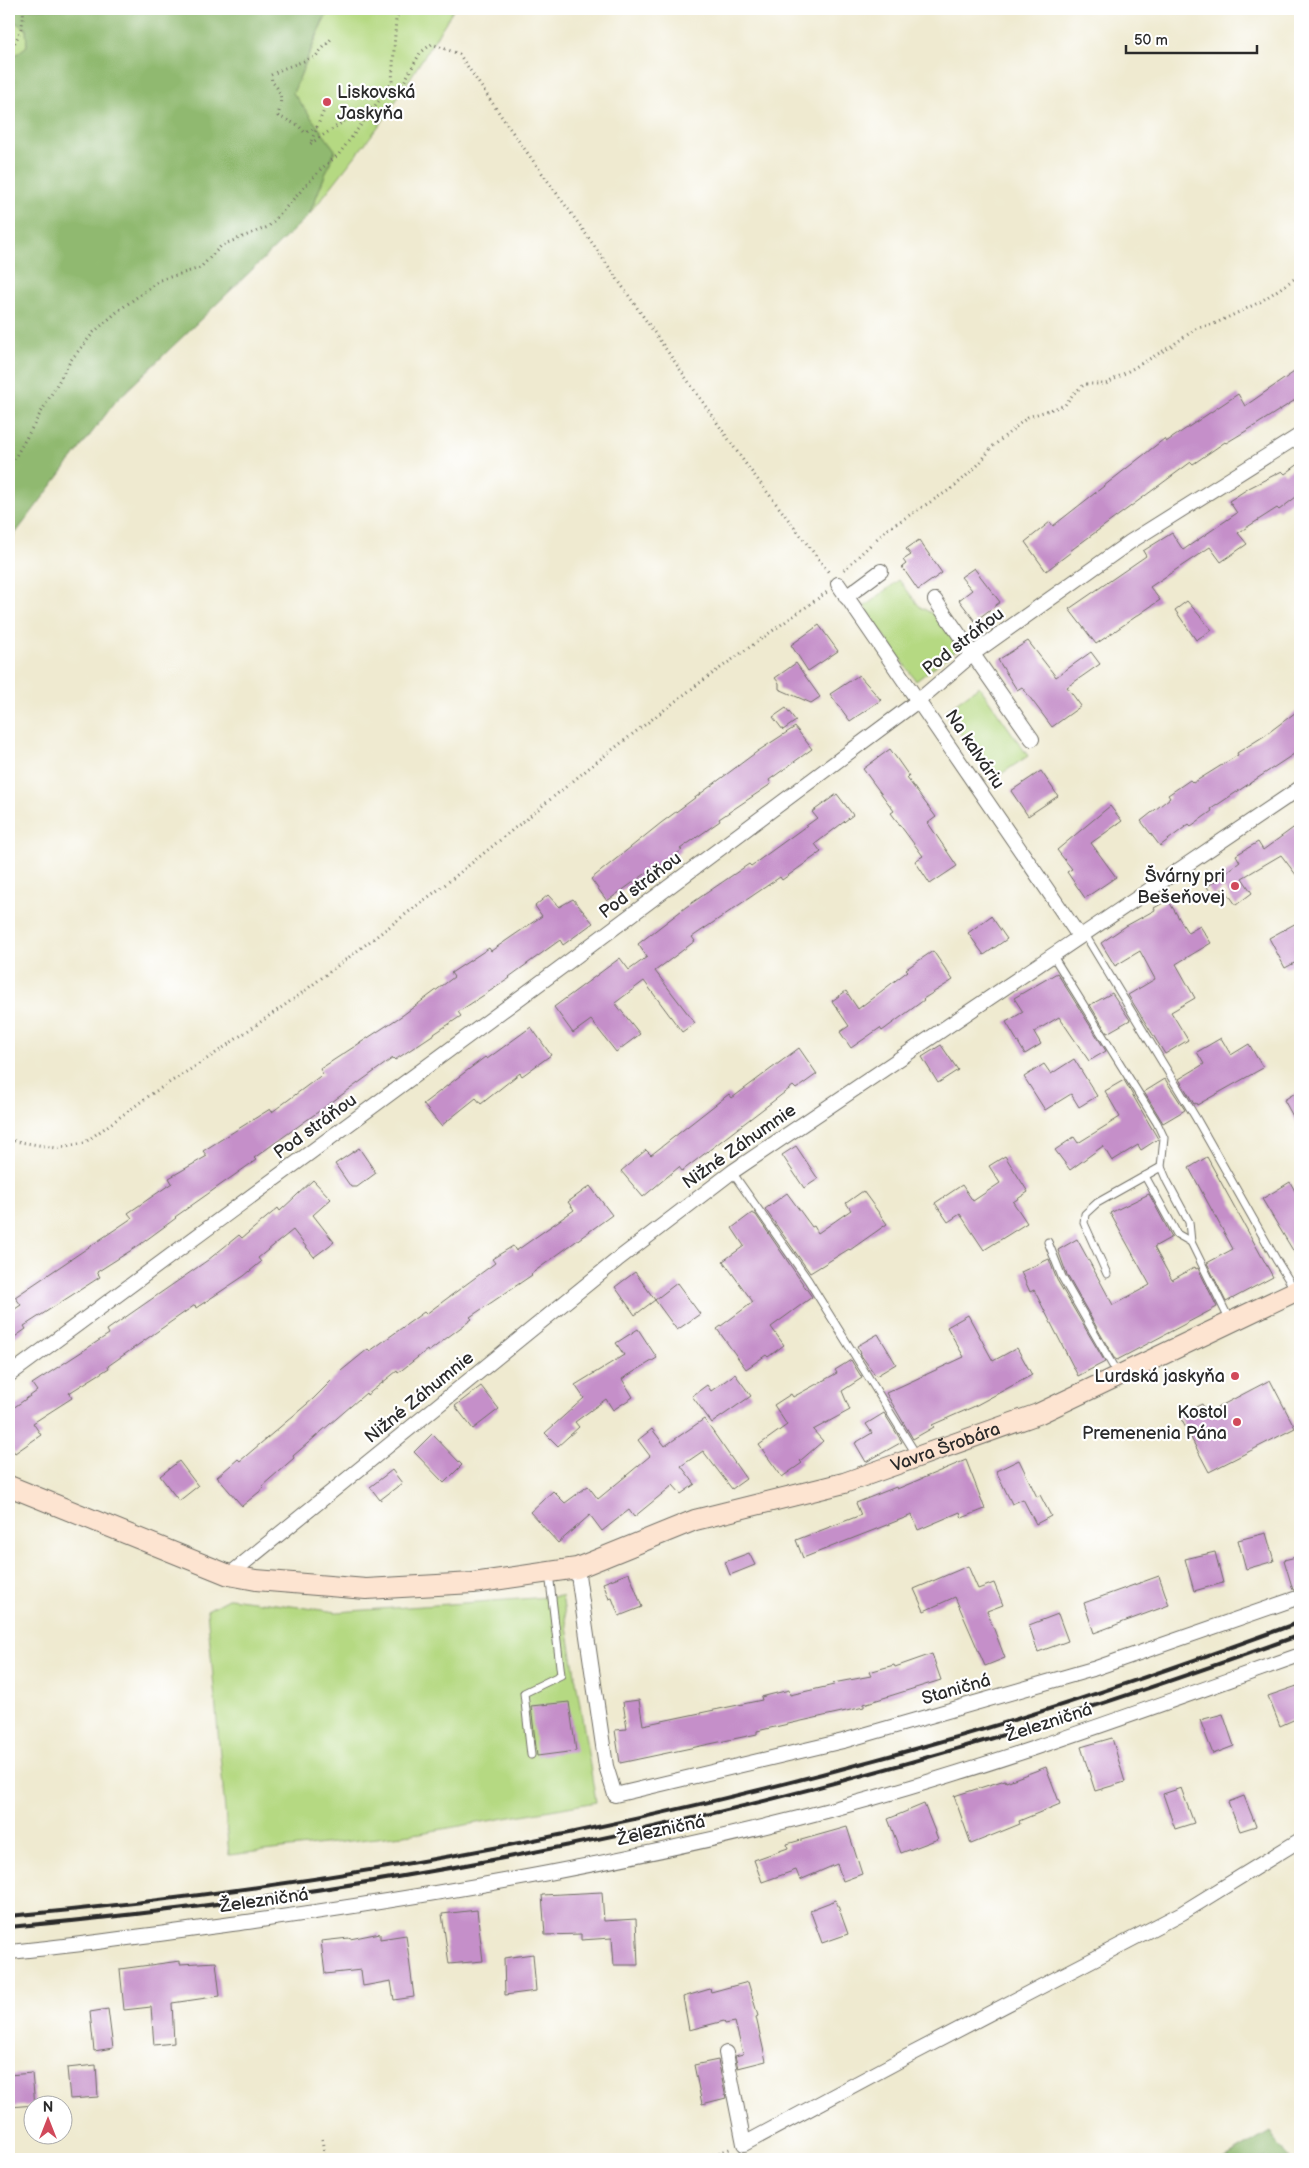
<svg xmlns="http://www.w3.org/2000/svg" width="1309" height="2168" font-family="'Balsamiq Sans',sans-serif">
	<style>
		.green { fill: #b5d982; stroke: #708256 }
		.forest { fill: #90b970; stroke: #5e724e }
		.building { fill: #c58fc9 }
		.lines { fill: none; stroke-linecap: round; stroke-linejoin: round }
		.lane-casing { stroke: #706e65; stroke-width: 9 }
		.street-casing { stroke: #706e65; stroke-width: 16 }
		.secondary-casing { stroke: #706e65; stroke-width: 22 }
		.path { stroke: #706e65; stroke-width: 3; stroke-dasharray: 1 4; stroke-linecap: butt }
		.lane { stroke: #fff; stroke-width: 7 }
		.street { stroke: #fff; stroke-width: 14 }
		.secondary { stroke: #fde4d1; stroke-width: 20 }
		.rail { stroke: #2b2b2b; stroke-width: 4 }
		.poi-dot { fill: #d1495b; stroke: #fff; stroke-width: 2 }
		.labels { text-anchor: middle; stroke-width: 4.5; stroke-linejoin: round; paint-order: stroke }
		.poi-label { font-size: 18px; fill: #2b2b2b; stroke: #fff; text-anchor: end }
		.street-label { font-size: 18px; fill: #2b2b2b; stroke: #fff }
	</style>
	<rect width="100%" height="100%" fill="#fff"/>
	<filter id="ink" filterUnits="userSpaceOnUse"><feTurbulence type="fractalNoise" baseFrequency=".02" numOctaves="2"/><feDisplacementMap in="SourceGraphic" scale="10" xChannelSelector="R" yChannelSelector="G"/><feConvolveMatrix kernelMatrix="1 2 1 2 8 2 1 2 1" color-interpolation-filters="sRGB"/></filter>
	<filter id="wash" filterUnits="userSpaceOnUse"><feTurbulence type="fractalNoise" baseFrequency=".0096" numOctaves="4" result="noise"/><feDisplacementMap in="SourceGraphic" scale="20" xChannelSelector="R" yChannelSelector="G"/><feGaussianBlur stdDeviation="1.12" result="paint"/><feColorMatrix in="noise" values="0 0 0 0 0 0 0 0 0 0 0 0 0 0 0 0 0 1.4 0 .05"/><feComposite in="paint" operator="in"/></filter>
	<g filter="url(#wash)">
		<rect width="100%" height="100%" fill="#efead0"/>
		<!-- green -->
		<g class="green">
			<polygon points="330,9 454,9 385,118 309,215 335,150 293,93 324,20"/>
			<polygon points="9,19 26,28 27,46 9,60"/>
			<polygon points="899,580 920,607 935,615 959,648 916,681 864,607"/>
			<polygon points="979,686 1028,756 992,780 945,711"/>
			<polygon points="562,1596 596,1802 420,1833 229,1855 207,1610 230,1598 337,1612"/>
		</g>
		<!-- forest -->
		<g class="forest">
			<polygon points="9,9 330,9 323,20 293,93 335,150 309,215 116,401 9,542 9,60 27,46 26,28 9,19"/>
			<polygon points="1270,2132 1289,2159 1224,2159"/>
		</g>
		<g id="blocks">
			<!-- building -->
			<g class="building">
				<polygon points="1300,368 1300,397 1256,425 1226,443 1225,442 1193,464 1191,462 1070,551 1071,552 1046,571 1025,542 1050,522 1053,526 1164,439 1166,442 1238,394 1245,406"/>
				<polygon points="1300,463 1300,494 1279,510 1277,508 1238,533 1247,544 1221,562 1210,547 1150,587 1160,600 1096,644 1069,609 1146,556 1143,551 1172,533 1183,550 1237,513 1229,501 1249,488 1282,471 1285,474"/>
				<polygon points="919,540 942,573 918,590 902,567 906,564 903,560 911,555 906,549"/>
				<polygon points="974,568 1000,602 975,621 959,600 972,590 961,577"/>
				<polygon points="1187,601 1212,630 1196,640 1175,610"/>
				<polygon points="819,625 838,651 808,671 791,645"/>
				<polygon points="1028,641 1056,677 1091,652 1100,664 1067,687 1081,706 1052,727 1022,687 1017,690 998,660"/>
				<polygon points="796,663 820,697 811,703 779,689 779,683 775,678"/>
				<polygon points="859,675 881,700 850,721 830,694"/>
				<polygon points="786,708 796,721 783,730 773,717"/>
				<polygon points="1300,709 1300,750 1211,809 1212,811 1191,826 1189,824 1160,846 1141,821 1170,798 1168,795 1190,780 1193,783 1238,755 1237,753 1264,736"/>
				<polygon points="795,727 812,749 769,780 771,784 719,819 720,821 680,849 682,850 657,869 655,867 607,901 591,879 661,823 758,751"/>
				<polygon points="890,749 909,776 907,778 936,817 928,823 957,866 930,884 915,861 923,856 891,813 894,811 863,769"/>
				<polygon points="1041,771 1058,796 1028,816 1011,791"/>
				<polygon points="837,794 853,815 815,844 821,852 782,880 780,877 692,937 695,941 655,971 695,1023 682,1032 644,981 615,1003 640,1034 616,1052 591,1020 573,1033 554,1007 620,958 629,970 647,957 638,944 686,907 749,864 751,866 817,818 812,812"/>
				<polygon points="1110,806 1122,821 1091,843 1116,877 1085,898 1067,872 1072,869 1057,850"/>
				<polygon points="1300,823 1300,880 1281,855 1242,878 1252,893 1236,905 1224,888 1213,895 1207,887 1240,862 1236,855 1258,842 1263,850"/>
				<polygon points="548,895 559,907 573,899 593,923 563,945 560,940 509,977 510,978 458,1012 461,1016 395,1060 393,1058 254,1158 256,1160 175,1217 176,1218 138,1246 97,1272 100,1277 24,1326 26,1329 9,1341 9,1307 12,1311 21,1305 15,1297 132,1218 128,1213 172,1183 169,1178 207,1156 203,1151 270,1109 272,1112 323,1074 320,1069 403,1015 454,977 451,973 489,948 491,951 542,916 535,906"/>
				<polygon points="1168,900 1188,933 1200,926 1211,943 1176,964 1195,998 1171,1012 1188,1040 1165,1054 1128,995 1155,979 1140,951 1115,966 1101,943 1126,926 1155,910 1154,908"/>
				<polygon points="991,916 1007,939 984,955 968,933"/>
				<polygon points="1300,921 1300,960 1285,968 1269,938"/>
				<polygon points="933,951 953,980 923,999 924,1000 882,1031 880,1028 851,1048 840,1032 849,1026 832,1001 846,991 858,1009 908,971 906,969"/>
				<polygon points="1057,973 1106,1051 1089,1061 1059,1017 1034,1032 1041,1044 1025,1054 1006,1022 1023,1012 1014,998"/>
				<polygon points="1112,993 1130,1020 1107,1033 1090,1005"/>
				<polygon points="531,1027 551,1055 522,1076 520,1073 481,1104 476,1098 441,1126 423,1104 485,1057 487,1059"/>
				<polygon points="1221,1038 1231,1055 1249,1044 1263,1068 1197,1105 1196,1103 1194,1104 1179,1079 1204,1064 1197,1052"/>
				<polygon points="941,1045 958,1070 938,1083 922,1057"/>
				<polygon points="799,1048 817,1074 796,1089 793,1086 682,1171 679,1167 643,1197 621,1171 646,1150 651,1155 729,1094 732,1098"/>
				<polygon points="1074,1059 1097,1096 1079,1107 1071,1094 1045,1110 1024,1077 1044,1064 1051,1074"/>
				<polygon points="1165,1079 1185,1110 1163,1123 1144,1092"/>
				<polygon points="1124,1080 1158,1139 1141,1150 1138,1145 1112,1161 1103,1146 1070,1170 1055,1150 1074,1137 1078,1143 1120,1117 1105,1091"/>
				<polygon points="1300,1090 1300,1129 1284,1100"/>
				<polygon points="796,1146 818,1179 804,1188 782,1155"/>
				<polygon points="359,1148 376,1173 357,1187 351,1187 335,1164"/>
				<polygon points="1005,1156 1028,1192 1013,1202 1027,1223 984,1250 960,1214 948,1222 935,1203 962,1185 973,1201 1000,1183 989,1166"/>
				<polygon points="1207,1157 1273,1277 1226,1302 1207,1263 1233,1249 1189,1168"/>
				<polygon points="313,1180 331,1199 313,1215 334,1242 314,1257 293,1230 258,1258 261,1262 244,1276 196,1308 195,1305 108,1366 109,1368 69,1393 72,1398 33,1423 41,1435 15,1453 9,1445 9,1411 37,1391 32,1384 109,1334 107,1330 208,1260 239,1235 242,1238 278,1208 280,1211"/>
				<polygon points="1290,1182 1300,1200 1300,1262 1262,1199"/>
				<polygon points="590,1186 612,1215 531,1274 532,1275 470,1317 472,1319 428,1352 427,1350 398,1373 397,1371 367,1395 366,1393 293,1456 294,1458 262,1486 264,1488 242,1506 217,1477 238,1459 240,1461 313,1399 341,1371 368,1349 370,1351 424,1312 426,1314 495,1263 492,1259 513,1246 516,1251 574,1210 568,1202"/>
				<polygon points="863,1191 887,1224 850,1250 849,1249 810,1273 765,1209 787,1193 812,1227 814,1226 818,1233 851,1210 846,1203"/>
				<polygon points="1149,1194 1172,1237 1154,1247 1172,1280 1195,1267 1196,1269 1198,1268 1217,1307 1117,1360 1114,1358 1067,1275 1058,1250 1077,1239 1113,1305 1150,1285 1110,1213"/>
				<polygon points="752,1213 756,1215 812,1297 771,1327 784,1345 768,1357 766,1355 746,1369 717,1329 753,1302 723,1261 744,1246 732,1228"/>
				<polygon points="1049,1259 1057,1280 1105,1362 1078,1376 1034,1290 1030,1292 1021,1272"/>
				<polygon points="635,1272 655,1300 635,1315 615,1287"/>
				<polygon points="677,1283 700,1314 677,1330 655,1300"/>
				<polygon points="968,1315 993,1361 1017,1348 1032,1375 973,1407 932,1425 934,1427 913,1439 886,1393 964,1357 947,1327"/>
				<polygon points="638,1329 657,1358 622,1379 633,1397 613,1410 606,1399 575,1422 579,1427 558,1446 545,1433 584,1398 575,1385 624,1355 616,1343"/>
				<polygon points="878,1334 896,1364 876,1376 860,1354 861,1353 857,1346"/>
				<polygon points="851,1360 862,1378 842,1391 850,1410 813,1430 823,1441 800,1461 802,1463 782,1477 759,1445 787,1425 774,1405 791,1394 793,1397 837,1373 835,1370"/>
				<polygon points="735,1374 751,1396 712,1423 692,1396 707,1385 711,1391"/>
				<polygon points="1270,1380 1295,1428 1209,1472 1179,1415 1202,1404 1207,1413"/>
				<polygon points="481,1386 499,1409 473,1429 455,1406"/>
				<polygon points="884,1413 902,1442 866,1462 855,1443 872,1433 866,1424"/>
				<polygon points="704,1419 746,1479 732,1489 703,1451 681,1466 695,1484 681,1494 673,1485 634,1517 629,1510 602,1531 590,1515 558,1543 530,1512 553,1491 565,1503 588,1486 598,1499 650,1456 638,1440 652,1429 665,1446"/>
				<polygon points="432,1434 462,1465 444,1483 414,1452"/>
				<polygon points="966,1460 985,1509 962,1518 960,1512 918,1530 912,1515 803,1558 796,1540 861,1515 856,1503 896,1487 897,1489"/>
				<polygon points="1019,1460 1037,1497 1040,1495 1051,1516 1036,1524 1023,1499 1012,1504 996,1471"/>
				<polygon points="179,1461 198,1486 179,1501 160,1476"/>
				<polygon points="392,1470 402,1483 380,1500 370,1487"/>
				<polygon points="1266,1533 1274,1561 1246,1569 1238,1540"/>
				<polygon points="1215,1552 1223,1583 1194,1591 1185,1559"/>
				<polygon points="749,1553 755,1565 730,1575 725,1562"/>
				<polygon points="1300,1556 1300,1588 1293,1590 1284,1560"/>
				<polygon points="968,1566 978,1589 994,1583 1003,1605 987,1611 1005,1658 985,1666 955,1597 924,1611 914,1589"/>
				<polygon points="629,1573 642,1607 619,1616 612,1598 609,1599 603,1583"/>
				<polygon points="1159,1576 1169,1605 1094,1633 1084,1603"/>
				<polygon points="1058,1614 1068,1641 1038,1652 1029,1625"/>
				<polygon points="932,1654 941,1680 864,1704 864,1707 757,1731 757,1734 620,1763 615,1730 627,1729 623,1702 639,1700 643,1725 762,1700 761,1697 789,1690 790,1695 834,1685 833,1683 871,1676 869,1672 894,1665 895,1667"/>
				<polygon points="1297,1686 1300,1695 1300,1717 1280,1726 1268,1696"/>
				<polygon points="569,1702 576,1751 537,1756 531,1706"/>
				<polygon points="1223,1714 1234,1746 1213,1754 1200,1720"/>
				<polygon points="1112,1738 1125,1782 1095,1791 1081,1747"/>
				<polygon points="1046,1767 1060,1804 1019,1821 1020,1824 971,1844 954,1796 1005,1780 1006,1782"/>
				<polygon points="1181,1788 1194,1823 1175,1829 1163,1794"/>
				<polygon points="1244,1796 1256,1826 1240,1831 1228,1802"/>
				<polygon points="924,1804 938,1839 901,1853 888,1819"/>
				<polygon points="847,1827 862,1874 843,1881 837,1864 800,1880 796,1870 762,1882 754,1860 788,1848 787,1844"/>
				<polygon points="602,1892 604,1921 636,1919 638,1965 614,1965 612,1938 581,1940 581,1934 545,1935 542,1895"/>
				<polygon points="836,1900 848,1934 822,1943 810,1910"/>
				<polygon points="477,1910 483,1961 449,1964 442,1914"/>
				<polygon points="380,1933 380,1939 406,1935 414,1997 394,2000 391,1981 363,1986 361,1970 325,1974 321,1941 349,1938 350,1939"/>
				<polygon points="533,1954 536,1991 505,1995 504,1958"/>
				<polygon points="180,1961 180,1964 216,1962 220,1996 172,2003 174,2043 154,2045 151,2007 124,2010 120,1969"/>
				<polygon points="748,1982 758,2016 756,2017 766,2061 738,2068 735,2056 743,2054 735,2022 725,2024 724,2021 689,2030 683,1997 710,1989 711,1992"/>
				<polygon points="108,2009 113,2048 94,2051 90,2012"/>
				<polygon points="718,2060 726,2098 702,2104 694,2065"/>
				<polygon points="96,2065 98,2097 70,2099 67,2068"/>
				<polygon points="32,2073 35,2105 9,2107 9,2075"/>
			</g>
		</g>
	</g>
	<g filter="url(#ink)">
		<use href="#blocks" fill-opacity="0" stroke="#706e65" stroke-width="1"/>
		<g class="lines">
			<!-- lane casing -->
			<g class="lane-casing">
				<g id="lane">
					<polyline points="1084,933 1196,1118 1277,1261 1295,1290"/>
					<polyline points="1053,956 1157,1123 1164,1138 1161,1167 1167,1181 1189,1222 1191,1242 1230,1321"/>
					<polyline points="732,1172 808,1280 916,1454"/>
					<polyline points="1145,1176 1177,1234 1191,1242"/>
					<polyline points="1048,1242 1062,1277 1117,1373"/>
					<polyline points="1107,1274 1084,1223 1085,1214 1097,1203 1161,1167"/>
					<polyline points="531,1755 524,1693 561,1675 549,1573"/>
				</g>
			</g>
			<!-- street casing -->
			<g class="street-casing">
				<g id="street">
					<polyline points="838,584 1079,936"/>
					<polyline points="846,597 881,571"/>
					<polyline points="935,600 1032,739"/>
					<polyline points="9,1375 571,960 919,700 974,653 1130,542 1300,435"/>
					<polyline points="577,1568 606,1766 615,1795 843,1741 1093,1669 1300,1597"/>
					<polyline points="229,1575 617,1260 732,1172 1300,788"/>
					<path d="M9,1952C91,1944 172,1932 254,1921C450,1893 646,1859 837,1808C994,1766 1147,1709 1300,1655"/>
					<polyline points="726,2053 744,2144 906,2057 1182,1913 1300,1840"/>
				</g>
			</g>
			<!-- secondary casing -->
			<g class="secondary-casing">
				<g id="secondary">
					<path id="s1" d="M9,1486L229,1575L256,1580L366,1589L473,1583L577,1568L695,1520L844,1483L1038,1414L1300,1289"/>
				</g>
			</g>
			<!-- path -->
			<g class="path">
				<path d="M9,51C18,40 25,23 23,9"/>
				<polyline points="389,87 398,93 420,53 432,44 459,54 508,126 581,227 745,463 830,574"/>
				<polyline points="327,103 310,144 349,118 376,105 392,82 396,18 402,9"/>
				<path d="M317,127L305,133L298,125L278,116C281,102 284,93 272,82L271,75L282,69L315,57L331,39"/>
				<polyline points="9,468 71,360 94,332 118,311 160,280 200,268 222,245 268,227 321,169 339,154 376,105"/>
				<polyline points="844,570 886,530 954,487 979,464 992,447 1028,417 1065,405 1074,393 1085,384 1106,384 1170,347 1197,328 1214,324 1260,302 1300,275"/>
				<polyline points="9,1140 56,1148 84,1143 153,1093 210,1057 295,998 447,883 599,760 698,684 827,592"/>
				<polyline points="322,2139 325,2159"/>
				<polyline points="700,2159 730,2149"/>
				<polyline points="1292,2159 1300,2155"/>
			</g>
			<!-- lane -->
			<use href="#lane" class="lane"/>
			<!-- street -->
			<use href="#street" class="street"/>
			<!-- secondary -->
			<use href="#secondary" class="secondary"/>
			<!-- rail -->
			<g class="rail">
				<path d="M9,1916C339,1886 666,1823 984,1729C1091,1697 1196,1660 1300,1622"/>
				<path d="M9,1927C341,1897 671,1835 990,1739C1095,1707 1198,1672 1300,1635"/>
			</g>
		</g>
	</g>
	<!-- markers -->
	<g class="poi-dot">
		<circle cx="327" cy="102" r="5"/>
		<circle cx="1235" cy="886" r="5"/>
		<circle cx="1235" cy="1376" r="5"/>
		<circle cx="1237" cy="1422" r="5"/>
	</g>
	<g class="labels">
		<!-- poi labels -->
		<g class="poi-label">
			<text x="337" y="98" text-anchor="start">Liskovská<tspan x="337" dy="21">Jaskyňa</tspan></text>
			<text x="1225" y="882">Švárny pri<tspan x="1225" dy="21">Bešeňovej</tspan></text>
			<text x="1225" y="1382">Lurdská jaskyňa</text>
			<text x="1227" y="1418">Kostol<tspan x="1227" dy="21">Premenenia Pána</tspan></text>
		</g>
		<!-- street labels -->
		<g class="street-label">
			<text transform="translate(963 641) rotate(-38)" y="6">Pod stráňou</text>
			<text transform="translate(975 749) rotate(56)" y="6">Na kalváriu</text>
			<text transform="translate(640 885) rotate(-37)" y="6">Pod stráňou</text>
			<text transform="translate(315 1126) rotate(-36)" y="6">Pod stráňou</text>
			<text transform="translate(739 1146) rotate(-35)" y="6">Nižné Záhumnie</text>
			<text transform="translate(419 1397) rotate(-39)" y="6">Nižné Záhumnie</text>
			<text dy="6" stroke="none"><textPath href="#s1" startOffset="976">Vavra Šrobára</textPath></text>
			<text transform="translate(956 1689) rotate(-16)" y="6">Staničná</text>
			<text transform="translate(1049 1722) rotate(-18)" y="6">Železničná</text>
			<text transform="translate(661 1830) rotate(-12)" y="6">Železničná</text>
			<text transform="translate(264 1900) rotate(-8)" y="6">Železničná</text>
		</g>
	</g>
	<!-- margin -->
	<rect width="1309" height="2168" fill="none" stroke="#fff" stroke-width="30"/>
	<!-- north arrow -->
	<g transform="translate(48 2120)"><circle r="24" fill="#ffffff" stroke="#aaaaaa"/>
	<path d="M0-4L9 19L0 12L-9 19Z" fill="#d1495b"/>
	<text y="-8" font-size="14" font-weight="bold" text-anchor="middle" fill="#2b2b2b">N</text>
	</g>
	<!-- scale -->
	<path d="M1126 45v8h131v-8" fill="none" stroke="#2b2b2b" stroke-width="2.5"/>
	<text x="1134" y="45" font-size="15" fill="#2b2b2b" stroke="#ffffff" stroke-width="4" paint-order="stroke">50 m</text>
</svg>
